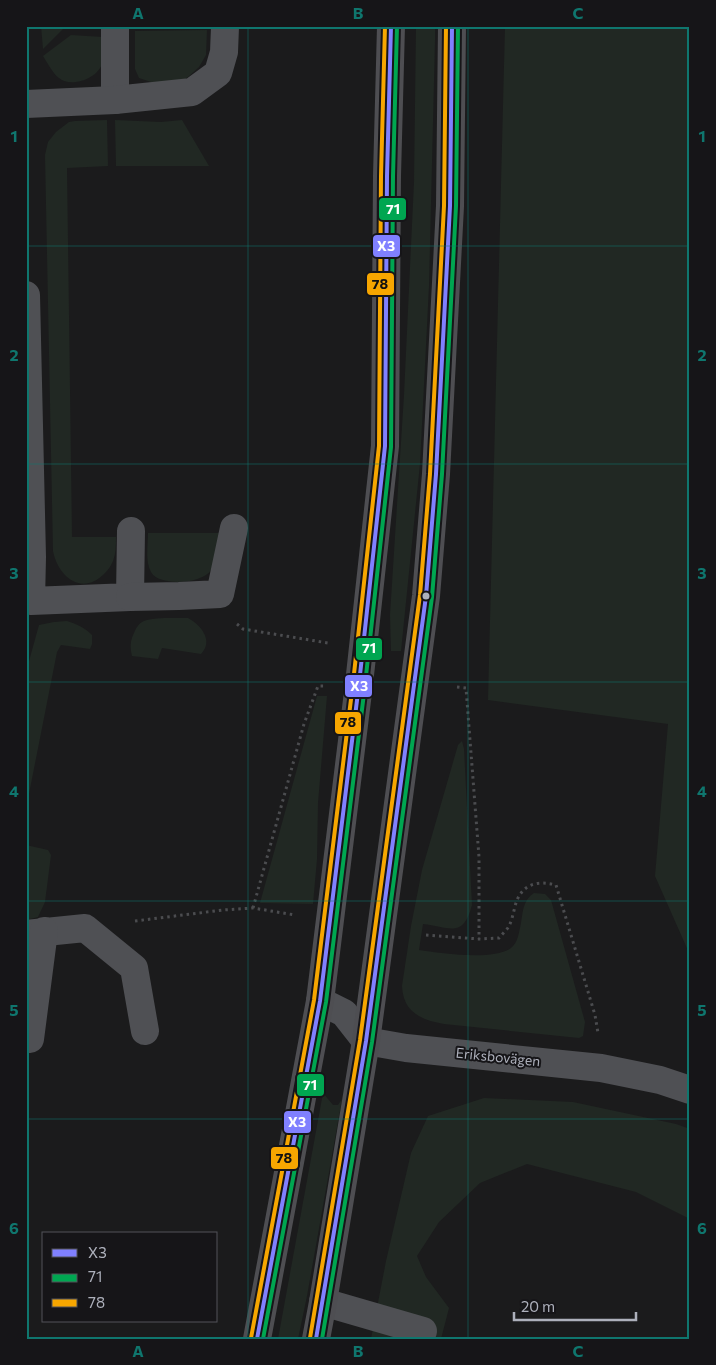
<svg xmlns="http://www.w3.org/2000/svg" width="716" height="1365" font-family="Commissioner,sans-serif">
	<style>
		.green { fill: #212823 }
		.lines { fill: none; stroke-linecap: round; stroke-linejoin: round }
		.path { stroke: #4b4c4f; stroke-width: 3; stroke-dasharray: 2.5 4; stroke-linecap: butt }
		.street { stroke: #4f5054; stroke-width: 28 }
		.secondary { stroke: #4e4e52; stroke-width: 28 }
		.bus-1-casing { stroke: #161518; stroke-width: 8 }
		.bus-2-casing { stroke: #161518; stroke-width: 8 }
		.bus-3-casing { stroke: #161518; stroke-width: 8 }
		.bus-1 { stroke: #8080ff; stroke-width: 4 }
		.bus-2 { stroke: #00a651; stroke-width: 4 }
		.bus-3 { stroke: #f7a600; stroke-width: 4 }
		.grid { fill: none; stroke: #0f766e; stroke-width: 1; stroke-opacity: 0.55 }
		.bus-dot { fill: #adb0bb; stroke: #161518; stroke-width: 2 }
		.labels { text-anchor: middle; stroke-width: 4; stroke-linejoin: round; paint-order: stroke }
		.street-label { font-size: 14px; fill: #adb0bb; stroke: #161518 }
		.line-badge { stroke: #161518; stroke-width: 2 }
		.badge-label { font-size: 14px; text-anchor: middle; font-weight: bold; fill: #fff }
		.pale-badge-label { font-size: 14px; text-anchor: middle; font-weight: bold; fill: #111 }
		.neatline { fill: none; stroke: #0f766e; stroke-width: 2 }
		.grid-label { font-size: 16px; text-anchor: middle; font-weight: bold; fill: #0f766e }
	</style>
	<rect width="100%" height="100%" fill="#1b1b1c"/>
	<!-- green -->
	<g class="green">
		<polygon points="41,26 66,26 43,49"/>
		<polygon points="416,26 435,26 435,40 429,286 420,464 401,651 391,651 390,615 404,395 414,182"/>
		<polygon points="505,26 690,26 690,955 655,876 668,724 488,700"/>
		<polygon points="207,30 206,55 199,67 188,77 180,82 154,83 139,78 135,69 135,31"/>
		<path d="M71,35L103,37C103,44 104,58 102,64C97,79 71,88 59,78C53,74 47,62 43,56Z"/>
		<path d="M107,120L108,166L67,168L72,537H116C116,545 116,553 113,561C111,566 108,570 104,574C82,596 58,577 53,551L45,155L48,142L56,132L69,122L75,121Z"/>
		<polygon points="115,120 161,122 182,120 209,166 116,166"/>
		<path d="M148,533H219C221,543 219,546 216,555C215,560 214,566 211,570C203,584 159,587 151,572C145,561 148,545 148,533Z"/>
		<path d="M188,618C201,625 214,641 201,654L162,648L158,659L132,656C130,647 130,641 134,633C136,628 139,623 144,621C152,617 177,618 188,618Z"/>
		<path d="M67,621C77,624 85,628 92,635V644L90,649L61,645L57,652L26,809V672L39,625L54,622Z"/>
		<polygon points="317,696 327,696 318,803 317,859 313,904 260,903"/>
		<path d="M462,741L464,749L472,905C463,939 450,927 423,924L419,950C440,953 493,961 511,948C518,943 519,932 521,923C523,911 523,900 534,893L545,894L551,900L585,1022L583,1036L579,1038L444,1024C421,1020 403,1012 402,986L411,926L422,870L458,745Z"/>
		<polygon points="26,845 48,850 51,855 45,902 38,917 26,920"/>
		<polygon points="323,1093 333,1105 338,1105 342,1099 307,1296 298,1339 278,1339"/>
		<polygon points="484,1098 573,1102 676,1124 690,1129 690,1219 636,1192 527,1164 480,1183 439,1222 417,1256 426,1277 449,1308 441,1339 371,1339 386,1261 411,1153 428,1116"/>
	</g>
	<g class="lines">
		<!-- path -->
		<g class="path">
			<polyline points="237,624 243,629 328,643"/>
			<polyline points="457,687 466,688 479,857 479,939"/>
			<polyline points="253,908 304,724 318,686 324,686"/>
			<polyline points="135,921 223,910 253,908 295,915"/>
			<path d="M426,935L479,939L499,938C502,934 507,930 509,926C513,918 514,908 517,900C525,882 540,881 556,885L595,1015L598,1033"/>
		</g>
		<!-- street -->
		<g class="street">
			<polyline points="115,26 115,100"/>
			<polyline points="26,104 115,100 192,92 218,73 224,52 225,27"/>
			<polyline points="26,295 32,557 31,601 130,597 131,531"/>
			<polyline points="130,597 179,596 220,594 234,528"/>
			<polyline points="26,934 85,928 134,968 145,1031"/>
			<polyline points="320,1001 344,1013 366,1041 406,1048 601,1068 660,1080 690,1090"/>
			<polyline points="30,1039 44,931"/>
			<polyline points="323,1302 423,1331"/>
		</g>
		<!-- secondary -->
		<g class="secondary">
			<polyline points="257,1339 320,1001 359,684 385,446 387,176 391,26"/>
			<polyline points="316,1339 323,1302 366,1041 426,596 436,474 450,206 452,26"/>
		</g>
		<!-- bus-1 casing -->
		<g class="bus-1-casing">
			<g id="bus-1">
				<polyline points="257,1339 320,1001 359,684 385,446 387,176 391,26"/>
				<polyline points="316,1339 366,1041 426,596 436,474 450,206 452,26"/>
			</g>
		</g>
		<!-- bus-2 casing -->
		<g class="bus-2-casing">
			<g id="bus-2">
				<polyline points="263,1339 326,1002 365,685 391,447 393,176 397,26"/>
				<polyline points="322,1339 372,1042 432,597 442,474 456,206 458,26"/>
			</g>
		</g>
		<!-- bus-3 casing -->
		<g class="bus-3-casing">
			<g id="bus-3">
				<polyline points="251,1338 314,1000 353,683 379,446 381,176 385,26"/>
				<polyline points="310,1338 360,1040 420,595 430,474 444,206 446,26"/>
			</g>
		</g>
		<!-- bus-1 -->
		<use href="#bus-1" class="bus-1"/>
		<!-- bus-2 -->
		<use href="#bus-2" class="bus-2"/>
		<!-- bus-3 -->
		<use href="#bus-3" class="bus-3"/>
	</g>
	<!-- grid -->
	<path class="grid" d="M248,26V1339M468,26V1339M26,246H690M26,464H690M26,682H690M26,901H690M26,1119H690"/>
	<!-- markers -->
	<circle class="bus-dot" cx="426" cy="596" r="4.5"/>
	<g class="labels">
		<!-- street labels -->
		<g class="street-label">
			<text transform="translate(498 1057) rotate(6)" y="5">Eriksbovägen</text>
		</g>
	</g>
	<g class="line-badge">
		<rect x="378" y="197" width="29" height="24" rx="5" fill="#00a651"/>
		<rect x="372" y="234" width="29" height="24" rx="5" fill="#8080ff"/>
		<rect x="366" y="272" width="29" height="24" rx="5" fill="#f7a600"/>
		<rect x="355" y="637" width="28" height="24" rx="5" fill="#00a651"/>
		<rect x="344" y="674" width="29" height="24" rx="5" fill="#8080ff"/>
		<rect x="334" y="711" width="28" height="24" rx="5" fill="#f7a600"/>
		<rect x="296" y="1073" width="29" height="24" rx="5" fill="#00a651"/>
		<rect x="283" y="1110" width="29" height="24" rx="5" fill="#8080ff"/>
		<rect x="270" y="1146" width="29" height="24" rx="5" fill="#f7a600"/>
	</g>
	<g class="badge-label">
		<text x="393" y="214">71</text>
		<text x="386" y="251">X3</text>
		<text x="369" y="653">71</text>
		<text x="359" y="691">X3</text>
		<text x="310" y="1090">71</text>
		<text x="297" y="1127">X3</text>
	</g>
	<g class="pale-badge-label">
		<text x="380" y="289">78</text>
		<text x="348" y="727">78</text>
		<text x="284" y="1163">78</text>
	</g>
	<!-- border -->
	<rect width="716" height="1365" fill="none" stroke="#161518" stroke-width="55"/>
	<!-- legend -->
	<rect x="42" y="1232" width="175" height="90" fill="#161518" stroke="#525359"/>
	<rect x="52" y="1249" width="25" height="8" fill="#8080ff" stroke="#525359"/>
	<text x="88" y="1258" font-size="15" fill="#adb0bb">X3</text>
	<rect x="52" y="1274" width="25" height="8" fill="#00a651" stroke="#525359"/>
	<text x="88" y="1282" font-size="15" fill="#adb0bb">71</text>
	<rect x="52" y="1299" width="25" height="8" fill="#f7a600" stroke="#525359"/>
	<text x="88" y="1308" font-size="15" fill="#adb0bb">78</text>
	<!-- scale -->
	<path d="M514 1312v8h122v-8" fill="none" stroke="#adb0bb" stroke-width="2.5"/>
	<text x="521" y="1312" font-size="15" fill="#adb0bb" stroke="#161518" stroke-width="4" paint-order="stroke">20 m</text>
	<rect x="28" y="28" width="660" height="1310" class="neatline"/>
	<g class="grid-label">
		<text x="138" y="19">A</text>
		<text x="358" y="19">B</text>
		<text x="578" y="19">C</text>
		<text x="14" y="142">1</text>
		<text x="702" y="142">1</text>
		<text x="14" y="361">2</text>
		<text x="702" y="361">2</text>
		<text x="14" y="579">3</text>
		<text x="702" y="579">3</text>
		<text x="14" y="797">4</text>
		<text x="702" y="797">4</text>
		<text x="14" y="1016">5</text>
		<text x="702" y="1016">5</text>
		<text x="14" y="1234">6</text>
		<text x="702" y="1234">6</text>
		<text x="138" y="1357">A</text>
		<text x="358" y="1357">B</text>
		<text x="578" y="1357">C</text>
	</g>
</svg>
